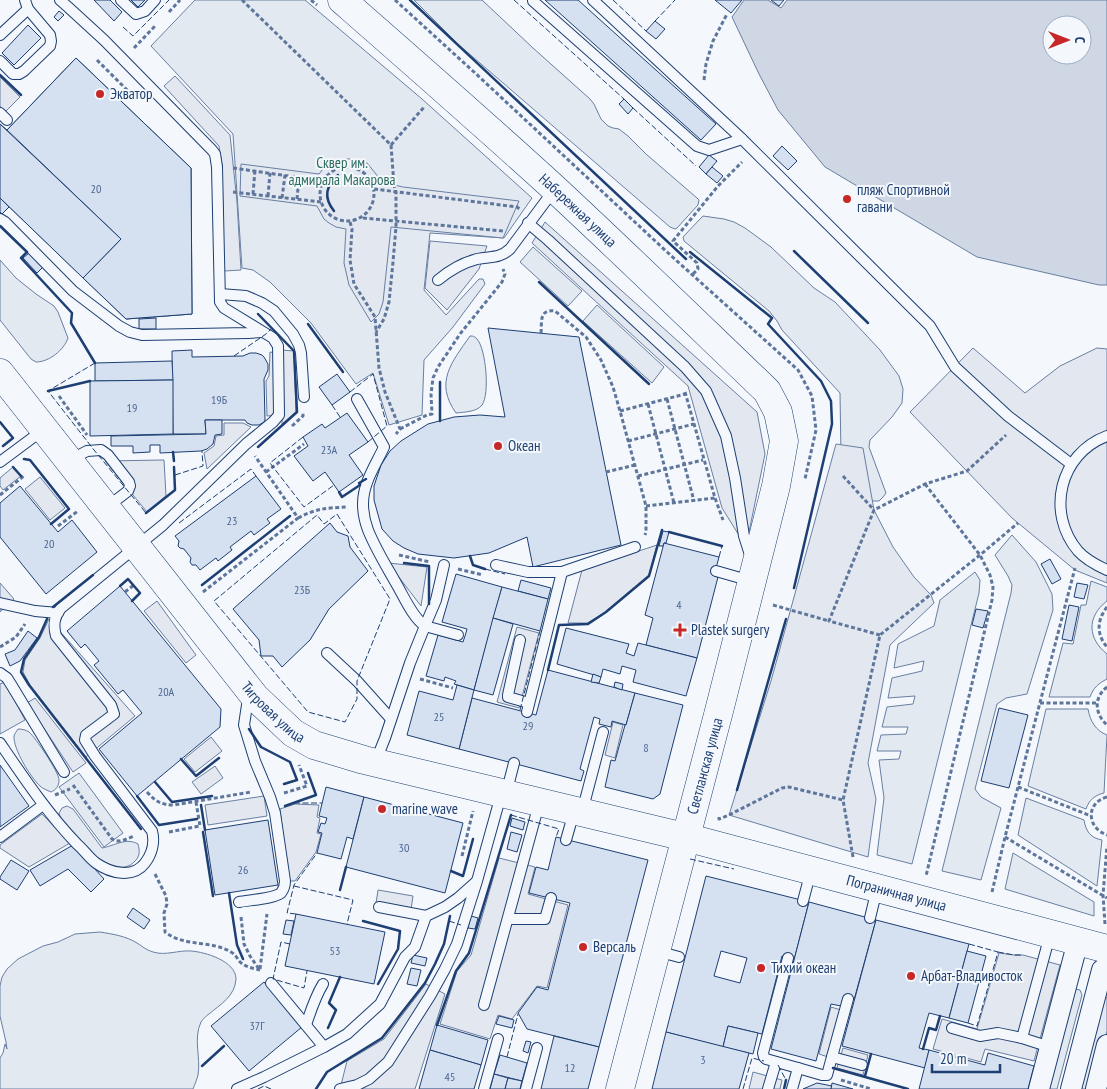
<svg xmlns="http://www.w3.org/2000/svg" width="1107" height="1089" font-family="'PT Sans Narrow',sans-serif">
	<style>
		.green { fill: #e3e9f0; stroke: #687fa3 }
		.parking { fill: #e3e8f0; stroke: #687fa3 }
		.water { fill: #cfd7e4; stroke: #687fa3; fill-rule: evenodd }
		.building { fill: #d5e0f0; stroke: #1d3f73; fill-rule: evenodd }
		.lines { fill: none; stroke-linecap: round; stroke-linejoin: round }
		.lane-casing { stroke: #1d3f73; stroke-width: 12 }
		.street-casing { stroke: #1d3f73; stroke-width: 22 }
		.primary-casing { stroke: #1d3f73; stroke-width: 29 }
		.path { stroke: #5e769c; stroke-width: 3; stroke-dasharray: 4 2.5; stroke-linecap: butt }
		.lane { stroke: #f4f7fb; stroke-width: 10 }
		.street { stroke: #f4f7fb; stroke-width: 20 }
		.primary { stroke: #f4f7fb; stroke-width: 28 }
		.fence { stroke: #1d3f73; stroke-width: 1; stroke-dasharray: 6 2.5; stroke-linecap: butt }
		.wall { stroke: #1d3f73; stroke-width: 2.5 }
		.poi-dot { fill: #c62828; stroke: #f4f7fb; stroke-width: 2 }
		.labels { text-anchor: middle; stroke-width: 4; stroke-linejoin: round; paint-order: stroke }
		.number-label { font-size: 12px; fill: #4b6792 }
		.poi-label { font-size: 15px; fill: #1d3f73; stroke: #f4f7fb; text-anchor: start }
		.park-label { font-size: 15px; fill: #2c6c60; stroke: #f4f7fb }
		.street-label { font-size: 15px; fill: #1d3f73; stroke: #f4f7fb }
	</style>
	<rect width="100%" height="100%" fill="#f4f7fb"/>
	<!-- green -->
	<g class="green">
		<polygon points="195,0 305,0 422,99 532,198 504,238 430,233 424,290 446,315 479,279 483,279 485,284 453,327 424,360 422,415 389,425 373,373 356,384 311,323 270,282 253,270 242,268 233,134 151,46"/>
		<polygon points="414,0 482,0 533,48 590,99 594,104 601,119 608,126 613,128 619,129 628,136 646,154 697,198 699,200 698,205 677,228 675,229 670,227 459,45"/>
		<polygon points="703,216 724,219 734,222 745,228 771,247 814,288 835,302 880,350 899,376 903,389 902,403 892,417 870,440 869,447 886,493 883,497 879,501 873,501 843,465 841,456 840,393 782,330 777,321 769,311 684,241 683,237 700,219"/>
		<polygon points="533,247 582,291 568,306 520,262"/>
		<path d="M0,260L16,278L36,294L54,306L58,312L68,338C64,350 49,362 36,362L31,359L0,320Z"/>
		<polygon points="597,305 664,367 652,383 583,321"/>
		<path d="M470,336C473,336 474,336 477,339C486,349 490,394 482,405C477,412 464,412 456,413C434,382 452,362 470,336Z"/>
		<polygon points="1012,535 1036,562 1052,594 1053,610 1027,694 1006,698 997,704 975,789 981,797 1001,808 981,880 942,871 1011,593 1012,585 1008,576 995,555"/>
		<polygon points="975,572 980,580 979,593 912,864 877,855 884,798 879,760 899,759 901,751 877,751 881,735 906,734 908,727 882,727 887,707 913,704 915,696 888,698 892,678 922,671 924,661 894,668 898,644 934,626 940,600"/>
		<path d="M1091,581L1107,587V601C1086,617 1088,639 1107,654V679C1099,683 1093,688 1090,697H1049L1063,643L1073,644L1081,605H1086Z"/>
		<path d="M1046,709H1088C1090,721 1096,731 1107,735L1104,793C1095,795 1089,800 1086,809L1028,786Z"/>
		<path d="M18,729C22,729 26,730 29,732C35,737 59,772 59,780C59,786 56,790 51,792C47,790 43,789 40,786C31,778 13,749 14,736C15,733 16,732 18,729Z"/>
		<polygon points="79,773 123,833 104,847 59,787"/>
		<path d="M1026,798L1084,820C1086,832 1091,838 1102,840L1097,886L1018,835Z"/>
		<path d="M67,806L73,809L102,848C114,846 126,837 138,844C140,851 140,857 134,862C115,882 73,839 63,823C61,820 60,816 59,813L62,808Z"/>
		<polygon points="1013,853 1094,902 1094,916 1005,889"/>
		<path d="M100,932C112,934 126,936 137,943C142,946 146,950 153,952C166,956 178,950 191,951C205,952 236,961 236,979C235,996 221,1004 209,1014C206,1016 203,1019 201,1022C193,1039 201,1057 198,1075C197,1079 195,1084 193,1089H0V1058L3,1053L5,1044L7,1049L6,1042L0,1016V986L2,977L7,969L18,959L43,946L58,942L75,934Z"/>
		<polygon points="1061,964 1065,966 1046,1035 1041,1034"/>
		<polygon points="1075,989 1080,990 1082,995 1057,1089 1045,1089"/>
		<polygon points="1107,997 1107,1031 1092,1089 1079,1089 1103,999"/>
	</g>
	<!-- parking -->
	<g class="parking">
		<polygon points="175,76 230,135 237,202 241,270 224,271 222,165 219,146 164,86"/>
		<polygon points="0,77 20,97 5,112 0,106"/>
		<polygon points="342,159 353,159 367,163 376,174 381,182 403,187 519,201 503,238 391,227 383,302 379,314 371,322 349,285 344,263 346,229 336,227 329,223 324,219 317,206 240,196 241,164 319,174 326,165"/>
		<polygon points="545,222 757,412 765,454 749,532 744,536 740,537 722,508 688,386 532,243"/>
		<polygon points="430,241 487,246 479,269 447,310 425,288"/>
		<polygon points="973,348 1025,393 1060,366 1097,348 1107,349 1107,583 1075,570 1012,518 910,412"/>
		<polygon points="281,350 294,351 296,412 282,424"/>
		<polygon points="270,352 276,353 278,415 267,416 266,381 269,376"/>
		<polygon points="224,423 243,423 251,427 207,469 204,453 214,446 216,436 224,435"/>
		<polygon points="836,444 863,448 874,510 893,547 914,577 931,595 934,603 890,645 868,763 876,799 868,857 729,815 771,681"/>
		<polygon points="164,460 166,496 147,512 105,461"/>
		<polygon points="13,467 21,476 3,490 0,486 0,478"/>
		<polygon points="40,477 65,508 50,520 25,489"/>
		<polygon points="657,545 649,575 606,612 587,623 568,623 582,570"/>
		<polygon points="388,563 427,567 421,606"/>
		<polygon points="0,583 14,599 0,612"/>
		<polygon points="157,601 196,655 186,663 144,611"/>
		<polygon points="49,619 135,716 86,757 30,685 23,672 25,660 40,638"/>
		<polygon points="517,627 539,633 519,708 497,702"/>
		<polygon points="5,682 25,720 0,734 0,684"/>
		<polygon points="35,698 86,763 73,772 27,703"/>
		<polygon points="613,722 623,725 615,758 605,755"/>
		<polygon points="211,737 222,751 195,772 184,759"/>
		<polygon points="215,766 223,778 201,794 192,782"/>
		<polygon points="264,796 267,816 208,825 205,805"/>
		<polygon points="295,804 319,805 317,817 320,818 317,833 321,834 316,852 295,881 288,881 280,809"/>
		<polygon points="42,814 70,843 29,867 0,848 0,845"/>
		<polygon points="499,858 535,867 528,894 568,905 547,988 537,986 512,1019 498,1015 490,1039 440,1024 457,971 471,955"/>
		<polygon points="378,890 413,896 410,916 375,910"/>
		<polygon points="999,953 1014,955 1023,955 1060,965 1034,1061 985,1049 981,1062 933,1049 942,1019 977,1029"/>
		<polygon points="426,984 445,994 415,1089 340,1089 347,1061 384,1039"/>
		<polygon points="831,1007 841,1010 828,1057 819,1054"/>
		<polygon points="843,1048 868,1055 863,1075 837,1068"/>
		<polygon points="753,1072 782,1080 780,1089 749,1089"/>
	</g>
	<!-- water -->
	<path class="water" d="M744,0H768L781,8L787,0H1107V285H1099L977,257L825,167L778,110L759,74L732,17ZM1052,25H1082V55H1052Z"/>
	<!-- building -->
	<g class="building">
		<polygon points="94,0 110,0 122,12 114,21"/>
		<polygon points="131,0 145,0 138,7"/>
		<polygon points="545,0 578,0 716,124 701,140"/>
		<polygon points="715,0 742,0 731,13"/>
		<polygon points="771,0 784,0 779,6"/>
		<polygon points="59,11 64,15 58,21 54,17"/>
		<polygon points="655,21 665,29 656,39 646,31"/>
		<polygon points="28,25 41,38 14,65 2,53"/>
		<polygon points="76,58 191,168 192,314 126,319 0,198 0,124 7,130"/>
		<polygon points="76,58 191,168 192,314 126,319 83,278 121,239 7,130"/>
		<polygon points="624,99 633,108 628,114 619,104"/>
		<polygon points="0,124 121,239 83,278 0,198"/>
		<polygon points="782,146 797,161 788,170 773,156"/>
		<polygon points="709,155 717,161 706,174 699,167"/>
		<polygon points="712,167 723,176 717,183 706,174"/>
		<polygon points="0,198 9,207 2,214 0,212"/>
		<polygon points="29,253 43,267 37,273 23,258"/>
		<polygon points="156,318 156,329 139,329 139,319"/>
		<polygon points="488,328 579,337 621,545 533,567 527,537 489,553 454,558 418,554 404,548 393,541 382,529 374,500 374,486 381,465 390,451 401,441 428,424 454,417 480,415 505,417"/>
		<polygon points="192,350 192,357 243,356 250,353 256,353 262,355 264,357 268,364 268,370 264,379 265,420 264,422 259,425 252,425 247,423 245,420 205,420 206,434 173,434 172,351"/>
		<polygon points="172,361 173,380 95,381 95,363"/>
		<polygon points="337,374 350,392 332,405 319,387"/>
		<polygon points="173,380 173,434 90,436 90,381"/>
		<polygon points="347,413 368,442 349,455 363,475 339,492 325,472 313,481 294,456 308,446 303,437 322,424 325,428"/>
		<polygon points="205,420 222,420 222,434 215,435 213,444 207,449 201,451 160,453 160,445 150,445 150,452 133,453 133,446 111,446 111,436 206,434"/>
		<polygon points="256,476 281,509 267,519 270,523 254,535 251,531 230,547 232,550 218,561 216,558 200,570 196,565 192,565 190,562 191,558 184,549 180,548 178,546 179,541 175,536"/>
		<polygon points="20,486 58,532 72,520 97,552 46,594 0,537 0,503"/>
		<polygon points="330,523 337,532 348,536 350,547 368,571 329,609 310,640 282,667 273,656 261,656 259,640 233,609"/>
		<polygon points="663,531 669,532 666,543 664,543 663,546 659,546"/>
		<polygon points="664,543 719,557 714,576 718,577 697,658 646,645 653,618 645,615"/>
		<polygon points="1050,559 1061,579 1052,584 1041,564"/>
		<polygon points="456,574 502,587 474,690 454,684 456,681 445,677 444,681 426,676 438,635 463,642 465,636 467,629 442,622"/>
		<polygon points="521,580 551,588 548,599 518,591"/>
		<polygon points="1077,583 1088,585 1084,599 1074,597"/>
		<polygon points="120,586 221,709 220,727 137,796 99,749 142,713 123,690 118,694 94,665 99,661 85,644 81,648 67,631"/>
		<polygon points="502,587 548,599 540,631 493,618"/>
		<polygon points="1069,605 1079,607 1072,641 1062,639"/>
		<polygon points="976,609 988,611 983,628 972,625"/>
		<polygon points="493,618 513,624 493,695 474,690"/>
		<polygon points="566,628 629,644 626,653 634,656 638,643 697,658 686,696 633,682 636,670 622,666 620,674 603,669 601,677 557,664"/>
		<polygon points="28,631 37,638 20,661 10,666 5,654 15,650"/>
		<polygon points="548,670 635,693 626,725 612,721 611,727 599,724 600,719 594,717 580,769 584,771 581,781 459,749 472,698 536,715"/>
		<polygon points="593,674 601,677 599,683 591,682"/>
		<polygon points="615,682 623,684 622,690 614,687"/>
		<polygon points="457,685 474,690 459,749 407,735 419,691 453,700"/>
		<polygon points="635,693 683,705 660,794 653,799 605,787 611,760 615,761 625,725 626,725"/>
		<polygon points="999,708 1028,715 1009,788 981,781"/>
		<polygon points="0,765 29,806 0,827"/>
		<polygon points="326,787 364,797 353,839 347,837 341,859 317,853 322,833 318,832 321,823 325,824 327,818 319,816"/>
		<polygon points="364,797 463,823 445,893 346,867"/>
		<polygon points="512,818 525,822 523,830 510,826"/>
		<polygon points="268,820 278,885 215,895 205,830"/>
		<polygon points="511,832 522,835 517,852 507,849"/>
		<polygon points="556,837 648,860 599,1047 527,1029 518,1013 537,987 548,990 570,903 529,893 536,867 548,870"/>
		<polygon points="73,845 104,879 91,892 68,869 40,886 30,870"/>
		<polygon points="11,860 29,871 17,890 0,879 0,877"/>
		<path d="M706,876L809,902L794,960L782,956L762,1034L728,1026L723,1047L666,1032ZM721,951L747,958L740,983L714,976Z"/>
		<polygon points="809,902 876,920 854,1000 843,997 841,1006 831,1004 816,1061 771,1049"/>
		<polygon points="133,908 150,920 144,929 127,917"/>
		<polygon points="296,914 385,932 374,984 285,966"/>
		<polygon points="471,916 478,918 475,929 468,928"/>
		<polygon points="286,920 294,921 291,935 283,934"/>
		<polygon points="876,920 969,944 949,1018 929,1013 919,1048 929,1050 925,1068 842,1046"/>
		<polygon points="967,951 986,956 968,1023 949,1018"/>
		<polygon points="413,955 427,958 425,966 411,963"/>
		<polygon points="411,968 421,970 417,986 407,984"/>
		<polygon points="264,982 302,1027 249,1071 211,1026"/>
		<polygon points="499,1016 514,1020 512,1028 496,1024"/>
		<polygon points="437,1025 488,1040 481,1065 430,1050"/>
		<polygon points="728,1026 758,1033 753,1054 723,1047"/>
		<polygon points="666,1032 749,1053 739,1089 652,1089"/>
		<polygon points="554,1036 599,1047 588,1089 541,1089"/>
		<polygon points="526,1041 531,1042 528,1053 523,1051"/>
		<polygon points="430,1050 481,1065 474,1089 419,1089"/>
		<polygon points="929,1050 985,1065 988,1053 1034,1066 1028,1089 919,1089"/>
		<polygon points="500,1055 527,1063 522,1081 494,1074"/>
		<polygon points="494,1074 508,1078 505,1089 490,1089"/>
		<polygon points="508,1078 522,1081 520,1089 505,1089"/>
		<polygon points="817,1083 832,1086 831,1089 803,1089"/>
		<polygon points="832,1083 853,1089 831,1089"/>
	</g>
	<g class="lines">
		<!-- lane casing -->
		<g class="lane-casing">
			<g id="lane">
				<polyline points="121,0 136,14 145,11 155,0"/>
				<polyline points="593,0 742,139 930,326 955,367 1008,416 1071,464"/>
				<polyline points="533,1 697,146 709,150 742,139"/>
				<polyline points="0,35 28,9"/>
				<polyline points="0,61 13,74 19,74 24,71 50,46 51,41 50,35 28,9 25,0"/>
				<polyline points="0,113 7,120"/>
				<polyline points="0,219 5,222 73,291 119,326 130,332 142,335 248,333 262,332"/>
				<polyline points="528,223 548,240 685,367 706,391 726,436 735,478 744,536 751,558"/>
				<path d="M438,280C450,270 462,263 477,259C491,256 499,259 510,249L554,190"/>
				<polyline points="220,294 246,296 262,303 274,311 293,334 299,345 301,353 304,397"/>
				<path d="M357,399L384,447C375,466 363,483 363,504C363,513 365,522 368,530C376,550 387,567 397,585C404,597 413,618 425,626L410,663L385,738L375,763"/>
				<path d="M1107,436C1059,454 1046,513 1078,551C1086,560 1096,565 1107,570"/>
				<polyline points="70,460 87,451 101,450 108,455 129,482 130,486 128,491 107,507"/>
				<polyline points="0,462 43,430"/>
				<polyline points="444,565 436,600 425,626 458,635"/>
				<polyline points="496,565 528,572 562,572"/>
				<polyline points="716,571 751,581"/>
				<polyline points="0,603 35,611 58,613"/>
				<polyline points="520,640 508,695 508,697 529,703"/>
				<polyline points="327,653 357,681 391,719"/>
				<polyline points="0,673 7,678 12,686 64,772"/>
				<polyline points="527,712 562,572 635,547"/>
				<path d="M0,743C24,778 48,814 77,844C84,850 89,858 96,863C110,873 133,879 145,863C152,854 155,842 152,831L95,756L85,740L86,735L114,714L111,705L56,636C53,625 54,617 61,608L163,525L246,444L273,422L279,415L278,346L273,338L224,308L220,302L217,167L215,154L212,150L104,40L68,7L60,0"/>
				<polyline points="506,794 514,763"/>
				<polyline points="582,812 603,732"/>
				<polyline points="0,837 43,805"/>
				<polyline points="566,840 574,812"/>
				<polyline points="803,901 811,871"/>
				<path d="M239,902C249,900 273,899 281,893C284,889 285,886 285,881L275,813L270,797L255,761L244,725L247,705L254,698"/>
				<polyline points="379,907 426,916"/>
				<polyline points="870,918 877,889"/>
				<polyline points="508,919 545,919 551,898"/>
				<polyline points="1050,935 1022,1038 1050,1047"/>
				<polyline points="657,951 679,957"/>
				<polyline points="788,958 763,1053 764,1057 766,1059 798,1068"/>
				<polyline points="484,1005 539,804"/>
				<path d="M306,1025C311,1010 315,997 323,984"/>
				<polyline points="952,1028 980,1036 998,1033 1022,1038"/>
				<polyline points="324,1047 347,1034 380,1004 405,957 415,947 426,916 445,907 458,898 476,882"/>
				<polyline points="832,1057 862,1065"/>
				<polyline points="237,1089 264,1077 324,1047 271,983"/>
				<polyline points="340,1089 357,1085 369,1079 388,1062 430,996 445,969 457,944 477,881 501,795"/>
				<polyline points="484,1089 498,1039"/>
				<polyline points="526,1089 537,1048"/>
				<polyline points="768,1089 776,1062"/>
				<polyline points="792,1089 798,1068 822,1075 827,1075 848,999"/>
			</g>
		</g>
		<!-- street casing -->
		<g class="street-casing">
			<g id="street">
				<polyline points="1039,1089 1078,941"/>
				<polyline points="1071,1089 1102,970"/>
				<polyline points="1096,1089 1107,1045"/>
			</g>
		</g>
		<!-- primary casing -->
		<g class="primary-casing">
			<g id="primary">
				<path id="s1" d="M342,0C414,63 485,125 555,189C626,255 696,323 767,391L778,412L784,441L776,486L719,711L620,1089"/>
				<path id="s2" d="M0,373L255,697L293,733L314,745L364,760L685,837L1107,949"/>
			</g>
		</g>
		<!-- path -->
		<g class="path">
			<polyline points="242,0 391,145 394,185 396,193 396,227 393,262 389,302 384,319 376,332"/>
			<polyline points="311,0 317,5"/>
			<polyline points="395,0 474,72 667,252 798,370 812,396 816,430 805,479"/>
			<polyline points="169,12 180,0"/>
			<polyline points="134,48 156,25"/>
			<polyline points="97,60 130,93"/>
			<polyline points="704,80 706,64 713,41 727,14"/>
			<polyline points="391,145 425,106"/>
			<circle cx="347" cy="194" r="27"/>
			<polyline points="233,168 323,181"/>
			<polyline points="374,189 517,207 521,210"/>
			<polyline points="233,192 321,202"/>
			<polyline points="253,194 255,170"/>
			<polyline points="268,196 270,173"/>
			<polyline points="282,198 285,175"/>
			<polyline points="297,199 299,177"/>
			<polyline points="363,218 503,231"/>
			<polyline points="350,222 352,229 350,260 354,284 375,317 379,368 385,392 400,429 396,434"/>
			<polyline points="693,274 698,269 697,263 673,241 718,186 742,162"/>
			<path d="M541,333C542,321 539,309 555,311L586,337L601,360L613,387L620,411L646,506V532L645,535"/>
			<polyline points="685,392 715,498 723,520"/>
			<polyline points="59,396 87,435"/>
			<polyline points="667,399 694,501"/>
			<polyline points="648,404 674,503"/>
			<polyline points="620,411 685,394"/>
			<polyline points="292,426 303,416 303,412"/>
			<polyline points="400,429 427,415 432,414 431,394 433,378 438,367 460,334 502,282 505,274 503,269"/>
			<polyline points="628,441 694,424"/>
			<polyline points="266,472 304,444"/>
			<polyline points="606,472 635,465"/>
			<polyline points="638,476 703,460"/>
			<polyline points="843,476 874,510"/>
			<polyline points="925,484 980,555 990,575 993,587 992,600 926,876"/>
			<polyline points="0,495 25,475"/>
			<polyline points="646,506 715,498"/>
			<path d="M298,518C317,508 327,508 348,507"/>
			<polyline points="58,526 78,511"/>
			<polyline points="399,555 430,562"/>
			<polyline points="458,569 483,575"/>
			<polyline points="125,592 134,585"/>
			<polyline points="203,592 298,518 255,456"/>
			<polyline points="773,605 829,621"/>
			<path d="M1107,607C1097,620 1096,634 1107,647"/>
			<polyline points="880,635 829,621 874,510 925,484 967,471 1006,435"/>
			<polyline points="0,647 16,637 25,624"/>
			<polyline points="420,679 453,688"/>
			<path d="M1107,687C1093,698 1095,714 1107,725"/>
			<polyline points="1040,703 1097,703"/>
			<path d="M73,785L112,839C120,844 127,838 135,836"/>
			<polyline points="1018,787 1091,816"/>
			<path d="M147,792C155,801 161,805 174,805L251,792"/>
			<polyline points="284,793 307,786 299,765"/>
			<polyline points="55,795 70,789"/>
			<path d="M1107,797C1085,803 1087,828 1107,835"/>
			<polyline points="719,817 719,819 729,815 782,788 789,787 843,800"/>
			<polyline points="169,832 200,826 196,802"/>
			<polyline points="1005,837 1107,898"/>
			<polyline points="462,856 473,811"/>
			<polyline points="853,857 843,800 880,635 980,555 1018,523"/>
			<path d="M155,874L166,896L167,904L164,913L165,932C184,947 211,940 231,952C235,954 237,958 239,961C245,967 252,968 260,970"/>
			<polyline points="992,892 1005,837 1075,568"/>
			<polyline points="241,917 244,944 250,956 259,969"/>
			<polyline points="1105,924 1103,895 1107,846"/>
			<polyline points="260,969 267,914"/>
			<polyline points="841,1080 871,1089"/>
		</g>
		<!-- lane -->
		<use href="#lane" class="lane"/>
		<!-- street -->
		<use href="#street" class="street"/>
		<!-- primary -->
		<use href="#primary" class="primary"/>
		<!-- fence -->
		<g class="fence">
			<polyline points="514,0 624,99"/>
			<polyline points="613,0 646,31"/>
			<polyline points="655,21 675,0"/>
			<polyline points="123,27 133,36 169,0"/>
			<polyline points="633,108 696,166"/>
			<polyline points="234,356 266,334 272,328"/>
			<polyline points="95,363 48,391 94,450 146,513"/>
			<polyline points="350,392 373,374 387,426 368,442"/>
			<polyline points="332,405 340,417"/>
			<polyline points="303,437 270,463 304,507 334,485"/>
			<polyline points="175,475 203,466 202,451"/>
			<polygon points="337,514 390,599 357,681 357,699 345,722 308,712 214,601 317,515 324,524"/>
			<polyline points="179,523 251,469 256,476"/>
			<polyline points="719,557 722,546"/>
			<polyline points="485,569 505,574"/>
			<polyline points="520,710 540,631"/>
			<polyline points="294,803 322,803"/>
			<polyline points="511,815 559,829 556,837"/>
			<polyline points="690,859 734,869"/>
			<polyline points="294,886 353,900 347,924"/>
			<polyline points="296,914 287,913 294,885 317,853"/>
			<polyline points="449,921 461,925"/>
			<polyline points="290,944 281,942 273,979 304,988 307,971"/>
			<polyline points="998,952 1014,955 1023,955"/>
			<polyline points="968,1023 977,1026 998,952 969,944"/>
			<polyline points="507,1057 518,1014"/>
			<polyline points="778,1065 786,1080"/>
			<polyline points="258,1089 264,1086 271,1089"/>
			<polyline points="743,1089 752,1058 764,1061"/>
		</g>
		<!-- wall -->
		<g class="wall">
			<polyline points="410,0 686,259"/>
			<polyline points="0,75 21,95"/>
			<path d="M334,211C323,197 326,186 338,175"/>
			<polyline points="0,226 27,252 21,258 72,313 71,323 95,363"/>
			<polyline points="794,251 868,323"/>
			<polyline points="690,252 772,318 768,324 821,381 831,401 832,424 794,588"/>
			<polyline points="539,282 649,384"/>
			<polyline points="308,324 343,372"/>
			<polyline points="440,382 440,421"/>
			<polyline points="48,391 90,381"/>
			<polyline points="0,422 13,438 3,446"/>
			<polyline points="258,447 297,412 294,351 258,314"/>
			<polyline points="173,452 174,461"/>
			<polyline points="24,459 30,460 69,509 51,524"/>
			<polyline points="13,467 21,476"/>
			<polyline points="339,492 342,497 360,485 359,483 366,479"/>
			<polyline points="146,513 175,490 174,467"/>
			<polyline points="669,532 722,546"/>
			<polyline points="470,556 473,565 485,569"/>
			<polyline points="404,563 429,566 429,604"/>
			<polyline points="202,585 290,516"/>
			<polyline points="120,586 128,579 140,593 132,601"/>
			<polyline points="53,607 93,575"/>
			<polyline points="47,619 39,637 24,659 21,672 29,685 141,829"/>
			<polyline points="548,670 559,625 588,624 606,612 649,576 662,530"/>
			<polyline points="249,729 261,747 290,762 297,780 284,784"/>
			<polyline points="181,759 196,776 219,758"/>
			<polyline points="155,782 172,802 212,796"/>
			<polyline points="737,790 786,619"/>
			<polyline points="137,796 159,825 197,819"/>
			<polyline points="201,805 205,830"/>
			<polyline points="285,806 316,795 308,773"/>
			<polyline points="203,832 213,896"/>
			<polyline points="451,871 463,876 473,839"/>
			<polyline points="340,890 346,867"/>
			<polyline points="229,893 237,945 243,959"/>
			<polyline points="363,921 400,931 398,949 378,984"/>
			<polyline points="437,1025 456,971 469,953 511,815"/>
			<polyline points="328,1028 336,1010 329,1003 340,977"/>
			<polyline points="923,1049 929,1028 936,1030 940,1016"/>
			<polyline points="202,1066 224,1046"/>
			<polyline points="833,1068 908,1089"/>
			<polyline points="865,1076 871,1054"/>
			<polyline points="316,1089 327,1072 382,1038 425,983 435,964 444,944 450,916"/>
			<polyline points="784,1089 786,1080"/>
		</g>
	</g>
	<!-- markers -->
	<g class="poi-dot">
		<circle cx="100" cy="94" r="5"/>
		<circle cx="847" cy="199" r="5"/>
		<circle cx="498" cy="446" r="5"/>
		<path d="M677.5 622.5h5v5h5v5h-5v5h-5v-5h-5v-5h5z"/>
		<circle cx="382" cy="809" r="5"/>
		<circle cx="583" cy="947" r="5"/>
		<circle cx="761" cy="968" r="5"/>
		<circle cx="911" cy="976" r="5"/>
	</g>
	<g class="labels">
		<!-- number labels -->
		<g class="number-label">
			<text x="96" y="193">20</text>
			<text x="219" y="404">19Б</text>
			<text x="132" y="412">19</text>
			<text x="329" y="454">23А</text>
			<text x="232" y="525">23</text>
			<text x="49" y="548">20</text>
			<text x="302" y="594">23Б</text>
			<text x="679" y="609">4</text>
			<text x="166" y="696">20А</text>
			<text x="439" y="721">25</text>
			<text x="528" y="730">29</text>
			<text x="646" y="752">8</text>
			<text x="404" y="852">30</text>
			<text x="243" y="874">26</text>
			<text x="335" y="955">53</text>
			<text x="257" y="1030">37Г</text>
			<text x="703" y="1064">3</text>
			<text x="570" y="1072">12</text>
			<text x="450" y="1081">45</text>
		</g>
		<!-- poi labels -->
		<g class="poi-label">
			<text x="110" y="99">Экватор</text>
			<text x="857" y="195">пляж Спортивной<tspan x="857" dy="17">гавани</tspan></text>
			<text x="508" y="451">Океан</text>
			<text x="691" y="635">Plastek surgery</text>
			<text x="392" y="814">marine wave</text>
			<text x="593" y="952">Версаль</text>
			<text x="771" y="973">Тихий океан</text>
			<text x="921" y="981">Арбат-Владивосток</text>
		</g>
		<!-- park labels -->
		<g class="park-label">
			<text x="342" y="168">Сквер им.<tspan x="342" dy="17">адмирала Макарова</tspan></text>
		</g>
		<!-- street labels -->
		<g class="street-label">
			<text dy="5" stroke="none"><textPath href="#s1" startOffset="316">Набережная улица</textPath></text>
			<text dy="5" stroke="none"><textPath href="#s2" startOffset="436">Тигровая улица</textPath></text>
			<text transform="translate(705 766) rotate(-75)" y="5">Светланская улица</text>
			<text dy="5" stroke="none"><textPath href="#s2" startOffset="1090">Пограничная улица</textPath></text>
		</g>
	</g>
	<!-- north arrow -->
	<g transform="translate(1067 40) rotate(90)"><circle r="24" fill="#f4f7fb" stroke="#9eadc5"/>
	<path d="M0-4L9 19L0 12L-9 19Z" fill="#c62828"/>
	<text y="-8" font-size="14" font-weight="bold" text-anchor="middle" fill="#1d3f73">С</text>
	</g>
	<!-- scale -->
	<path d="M932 1064v8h68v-8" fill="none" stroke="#1d3f73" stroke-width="2.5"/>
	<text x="940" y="1064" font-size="15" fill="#1d3f73" stroke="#f4f7fb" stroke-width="4" paint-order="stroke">20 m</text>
</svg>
